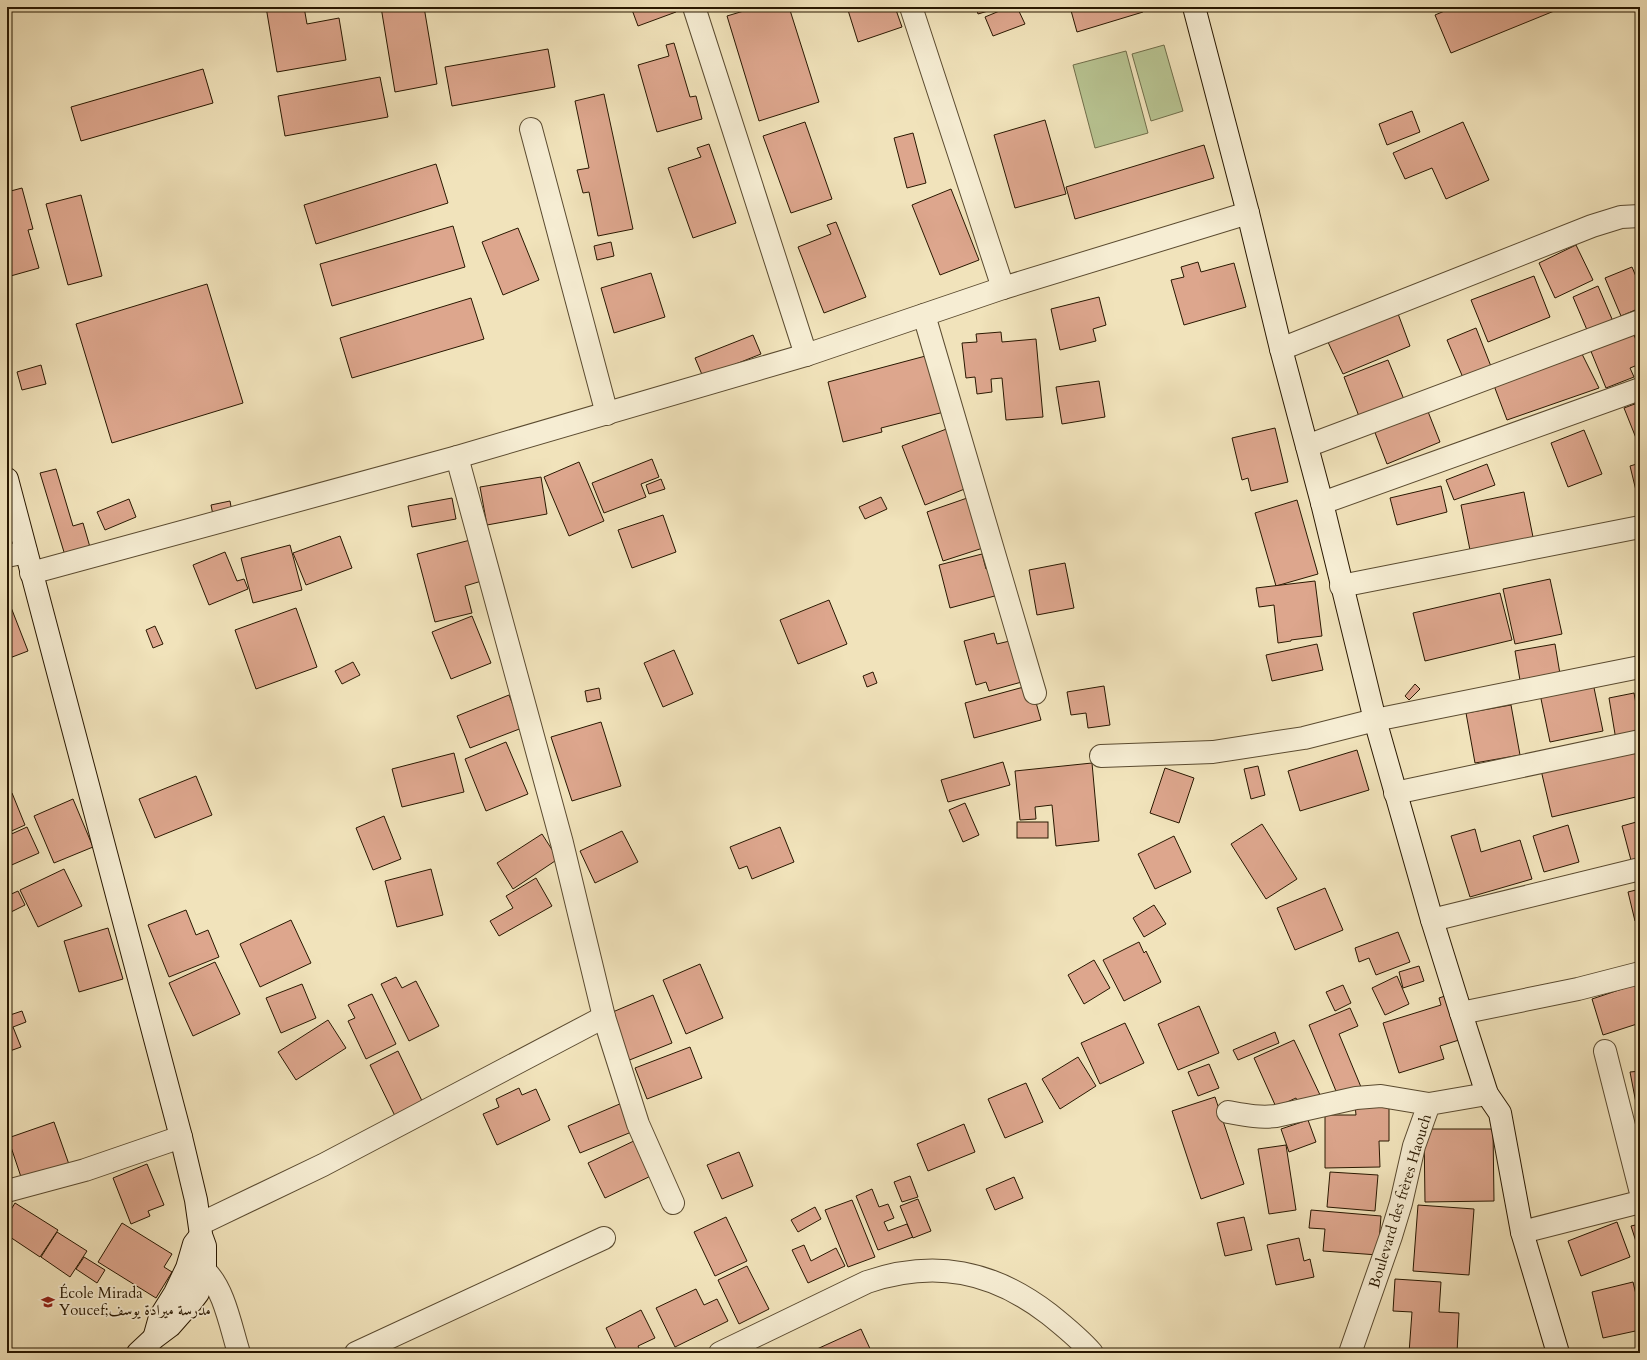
<svg xmlns="http://www.w3.org/2000/svg" width="1647" height="1360" font-family="Cardo,Amiri,serif">
	<style>
		.green { fill: #b8c492; stroke: #706e4a }
		.building { fill: #dda68d; stroke: #291801 }
		.lines { fill: none; stroke-linecap: round; stroke-linejoin: round }
		.minor-casing { stroke: #5b4b30; stroke-width: 24 }
		.tertiary-casing { stroke: #5b4b30; stroke-width: 24 }
		.secondary-casing { stroke: #291801; stroke-width: 24 }
		.minor { stroke: #f6edd3; stroke-width: 22 }
		.tertiary { stroke: #f6edd3; stroke-width: 22 }
		.secondary { stroke: #f6edd3; stroke-width: 22 }
		.labels { text-anchor: middle; stroke-width: 3.5; stroke-linejoin: round; paint-order: stroke }
		.street-label { font-size: 15px; fill: #291801; stroke: #f6edd3 }
		.poi-label { font-size: 15px; fill: #291801; stroke: #f6edd3; text-anchor: start }
	</style>
	<rect width="100%" height="100%" fill="#f1e3bb"/>
	<filter id="stains"><feTurbulence type="fractalNoise" baseFrequency=".005" numOctaves="4"/><feColorMatrix values="0 0 0 0 .2 0 0 0 0 .09 0 0 0 0 .02 0 0 0 .5 -.17"/></filter>
	<radialGradient id="worn" r=".72"><stop offset=".6" stop-color="#630" stop-opacity="0"/><stop offset="1" stop-color="#630" stop-opacity=".3"/></radialGradient>
	<!-- green -->
	<g class="green">
		<polygon points="1164,45 1183,111 1151,121 1132,54"/>
		<polygon points="1126,51 1148,133 1095,148 1073,65"/>
	</g>
	<!-- building -->
	<g class="building">
		<polygon points="266,7 304,7 307,24 339,18 346,60 277,72"/>
		<polygon points="381,7 424,7 437,84 395,92"/>
		<polygon points="631,7 675,7 676,12 638,26"/>
		<polygon points="757,7 789,7 819,102 759,121 727,16"/>
		<polygon points="847,7 895,7 902,27 858,42"/>
		<polygon points="976,7 997,7 998,8 978,14"/>
		<polygon points="1009,7 1017,7 1025,24 993,36 985,17"/>
		<polygon points="1070,7 1142,7 1143,12 1077,32"/>
		<polygon points="1454,7 1564,7 1451,53 1435,15"/>
		<polygon points="674,43 690,97 696,96 702,119 657,132 638,65 669,56 666,45"/>
		<polygon points="548,49 555,87 452,106 445,67"/>
		<polygon points="203,69 213,103 81,141 71,107"/>
		<polygon points="380,77 388,117 285,136 278,96"/>
		<polygon points="604,94 633,229 598,236 589,192 583,193 577,170 589,168 575,101"/>
		<polygon points="1412,111 1420,132 1387,145 1379,124"/>
		<polygon points="1045,120 1066,194 1015,208 994,135"/>
		<polygon points="805,122 832,199 791,213 763,136"/>
		<polygon points="1463,122 1489,180 1446,199 1432,168 1405,179 1393,153"/>
		<polygon points="913,133 926,183 907,188 894,138"/>
		<polygon points="709,144 736,223 693,238 668,168 701,157 697,148"/>
		<polygon points="1204,145 1214,178 1075,219 1066,187"/>
		<polygon points="436,164 448,203 316,244 304,205"/>
		<polygon points="22,188 33,229 28,230 39,268 7,277 7,192"/>
		<polygon points="951,189 979,260 940,275 912,205"/>
		<polygon points="81,195 102,276 68,285 46,204"/>
		<polygon points="836,222 866,297 824,313 798,247 831,234 827,225"/>
		<polygon points="453,226 465,267 332,306 320,264"/>
		<polygon points="518,228 539,280 503,295 482,242"/>
		<polygon points="611,242 614,256 597,260 594,246"/>
		<polygon points="1576,245 1593,280 1555,298 1539,263"/>
		<polygon points="1198,262 1201,272 1234,263 1246,307 1184,325 1171,280 1184,277 1181,267"/>
		<polygon points="1632,267 1640,286 1640,308 1621,316 1605,278"/>
		<polygon points="651,273 665,317 614,333 601,288"/>
		<polygon points="1534,276 1550,317 1488,342 1471,300"/>
		<polygon points="207,284 243,403 112,443 76,324"/>
		<polygon points="1598,286 1615,326 1590,337 1573,297"/>
		<polygon points="1099,297 1106,325 1093,329 1096,341 1060,350 1051,309"/>
		<polygon points="471,298 484,339 352,378 340,338"/>
		<polygon points="1397,311 1410,346 1343,374 1327,340"/>
		<polygon points="1476,328 1492,369 1464,380 1447,340"/>
		<polygon points="1001,332 1002,342 1036,339 1043,417 1006,420 1002,378 991,379 992,392 977,394 975,377 966,378 962,343 977,342 976,334"/>
		<polygon points="1633,332 1636,340 1640,338 1640,364 1630,368 1634,377 1606,388 1590,349"/>
		<polygon points="753,335 761,354 703,377 695,358"/>
		<polygon points="1581,352 1599,388 1507,420 1493,383"/>
		<polygon points="933,354 948,411 881,428 882,432 843,442 828,382"/>
		<polygon points="1388,360 1405,402 1360,419 1344,377"/>
		<polygon points="41,365 46,384 22,390 17,372"/>
		<polygon points="1099,381 1105,417 1062,424 1056,387"/>
		<polygon points="1640,402 1640,448 1624,408"/>
		<polygon points="1427,409 1440,442 1387,464 1374,430"/>
		<polygon points="949,428 972,486 925,505 902,446"/>
		<polygon points="1275,428 1288,482 1251,491 1248,478 1242,480 1232,438"/>
		<polygon points="1584,430 1602,474 1568,487 1551,443"/>
		<polygon points="652,459 659,477 641,484 646,497 604,513 592,483"/>
		<polygon points="579,462 604,521 569,536 544,477"/>
		<polygon points="1640,463 1640,507 1630,466"/>
		<polygon points="1487,464 1495,485 1454,500 1446,480"/>
		<polygon points="56,469 73,526 83,523 92,554 67,562 40,473"/>
		<polygon points="541,477 547,514 487,525 480,487"/>
		<polygon points="661,479 665,489 649,494 646,485"/>
		<polygon points="1441,486 1447,512 1397,525 1390,498"/>
		<polygon points="1524,492 1534,542 1471,555 1461,505"/>
		<polygon points="881,497 887,509 865,519 859,507"/>
		<polygon points="970,497 986,547 943,561 927,512"/>
		<polygon points="452,498 456,519 412,527 408,506"/>
		<polygon points="129,499 136,517 105,530 97,512"/>
		<polygon points="1297,500 1318,574 1276,586 1255,513"/>
		<polygon points="230,501 232,512 213,515 211,505"/>
		<polygon points="663,515 676,552 632,568 618,530"/>
		<polygon points="340,536 352,568 306,585 293,553"/>
		<polygon points="474,539 485,580 465,586 472,613 435,622 417,554"/>
		<polygon points="290,545 302,590 253,603 241,558"/>
		<polygon points="225,552 237,581 244,579 248,589 209,605 193,565"/>
		<polygon points="982,554 986,569 995,566 1002,594 950,608 939,565"/>
		<polygon points="1065,563 1074,608 1037,615 1029,570"/>
		<polygon points="1550,579 1562,634 1515,644 1503,589"/>
		<polygon points="1315,581 1322,636 1291,640 1291,641 1278,643 1274,605 1259,607 1256,588"/>
		<polygon points="1500,593 1512,640 1425,661 1413,613"/>
		<polygon points="1640,595 1640,611 1636,596"/>
		<polygon points="7,597 28,651 7,659"/>
		<polygon points="829,600 847,644 798,664 780,620"/>
		<polygon points="296,608 317,667 256,689 235,630"/>
		<polygon points="472,616 491,663 451,679 432,632"/>
		<polygon points="155,626 163,644 153,648 146,630"/>
		<polygon points="994,633 997,644 1018,639 1029,680 989,691 986,682 976,685 964,641"/>
		<polygon points="1317,644 1323,670 1272,681 1266,655"/>
		<polygon points="1555,644 1561,680 1521,686 1515,651"/>
		<polygon points="674,650 693,694 663,707 644,663"/>
		<polygon points="353,662 360,675 342,684 335,671"/>
		<polygon points="873,672 877,683 867,687 863,676"/>
		<polygon points="1593,683 1603,731 1550,742 1540,694"/>
		<polygon points="1415,684 1420,689 1409,700 1405,696"/>
		<polygon points="1031,685 1041,720 974,738 965,703"/>
		<polygon points="1104,686 1110,725 1088,728 1086,713 1071,715 1067,692"/>
		<polygon points="599,688 601,699 587,702 585,691"/>
		<polygon points="1634,693 1640,725 1640,742 1617,746 1609,698"/>
		<polygon points="509,695 522,728 470,748 457,716"/>
		<polygon points="1511,705 1520,755 1475,763 1466,713"/>
		<polygon points="601,722 621,786 572,801 551,737"/>
		<polygon points="506,742 528,794 486,811 465,759"/>
		<polygon points="1640,746 1640,796 1552,817 1541,770"/>
		<polygon points="1357,750 1369,790 1300,811 1288,771"/>
		<polygon points="454,753 464,792 402,807 392,769"/>
		<polygon points="1003,762 1010,785 948,802 941,780"/>
		<polygon points="1092,763 1099,841 1056,846 1052,805 1035,807 1036,819 1020,820 1015,771"/>
		<polygon points="1258,766 1265,795 1251,799 1244,769"/>
		<polygon points="1165,768 1194,778 1179,823 1150,813"/>
		<polygon points="196,776 212,815 155,838 139,799"/>
		<polygon points="12,793 25,825 7,833 7,795"/>
		<polygon points="73,799 93,847 54,863 34,816"/>
		<polygon points="965,803 979,835 963,842 949,810"/>
		<polygon points="384,816 401,859 373,870 356,828"/>
		<polygon points="1640,821 1640,862 1632,864 1622,826"/>
		<rect x="1017" y="822" width="31" height="16"/>
		<polygon points="1262,824 1297,879 1266,899 1231,844"/>
		<polygon points="1568,825 1579,862 1544,872 1533,836"/>
		<polygon points="27,827 39,853 7,867 7,836"/>
		<polygon points="780,827 794,862 752,879 747,866 739,869 730,847"/>
		<polygon points="1475,829 1481,852 1520,840 1532,879 1470,897 1451,836"/>
		<polygon points="622,831 638,862 595,883 580,851"/>
		<polygon points="542,834 558,859 513,889 497,863"/>
		<polygon points="1174,836 1191,872 1155,889 1138,854"/>
		<polygon points="64,869 82,906 38,927 20,890"/>
		<polygon points="431,869 443,915 397,927 385,881"/>
		<polygon points="536,878 552,906 499,936 490,921 513,908 506,896"/>
		<polygon points="1325,888 1343,930 1295,950 1277,908"/>
		<polygon points="1640,889 1640,920 1635,921 1628,892"/>
		<polygon points="18,891 25,905 7,914 7,896"/>
		<polygon points="1154,905 1166,924 1144,937 1133,918"/>
		<polygon points="186,910 196,935 208,930 219,957 169,977 148,925"/>
		<polygon points="291,920 311,963 260,987 240,944"/>
		<polygon points="108,928 123,979 79,992 64,941"/>
		<polygon points="1398,932 1410,962 1376,975 1369,958 1359,962 1355,948"/>
		<polygon points="1139,942 1144,953 1146,951 1161,982 1124,1001 1103,960"/>
		<polygon points="1094,960 1110,988 1084,1004 1068,975"/>
		<polygon points="215,962 240,1014 193,1036 169,983"/>
		<polygon points="700,964 723,1018 686,1034 663,980"/>
		<polygon points="1419,966 1424,981 1403,988 1399,972"/>
		<polygon points="1397,976 1409,1004 1385,1015 1372,988"/>
		<polygon points="396,977 402,988 416,981 439,1026 409,1041 381,984"/>
		<polygon points="1640,983 1640,1023 1603,1035 1592,999"/>
		<polygon points="302,984 316,1018 281,1033 266,998"/>
		<polygon points="1343,985 1351,1003 1335,1011 1326,992"/>
		<polygon points="372,994 396,1044 366,1059 348,1021 355,1018 348,1005"/>
		<polygon points="653,995 672,1043 627,1061 608,1014"/>
		<polygon points="1445,996 1459,1040 1440,1046 1444,1059 1399,1073 1383,1023 1441,1005 1439,998"/>
		<polygon points="1199,1006 1219,1053 1178,1070 1158,1024"/>
		<polygon points="1350,1008 1358,1026 1339,1034 1361,1087 1338,1096 1309,1025"/>
		<polygon points="22,1011 26,1022 13,1027 21,1047 7,1052 7,1016"/>
		<polygon points="328,1020 346,1048 296,1080 278,1052"/>
		<polygon points="1125,1023 1144,1063 1100,1084 1081,1043"/>
		<polygon points="1275,1032 1279,1043 1238,1060 1233,1050"/>
		<polygon points="1294,1040 1321,1097 1300,1107 1296,1098 1276,1107 1254,1058"/>
		<polygon points="690,1047 702,1078 647,1099 635,1068"/>
		<polygon points="398,1051 424,1105 396,1118 370,1065"/>
		<polygon points="1078,1057 1096,1086 1060,1109 1042,1079"/>
		<polygon points="1209,1064 1219,1088 1198,1096 1188,1072"/>
		<polygon points="1640,1071 1640,1103 1636,1103 1630,1072"/>
		<polygon points="1026,1083 1043,1122 1005,1138 988,1099"/>
		<polygon points="519,1088 522,1095 536,1089 550,1120 497,1145 483,1114 499,1107 496,1099"/>
		<polygon points="1215,1097 1244,1184 1201,1199 1172,1111"/>
		<polygon points="622,1103 634,1131 580,1153 568,1126"/>
		<polygon points="1355,1105 1389,1105 1389,1141 1379,1141 1380,1167 1325,1168 1325,1115 1356,1115"/>
		<polygon points="1308,1120 1316,1142 1289,1152 1281,1129"/>
		<polygon points="54,1122 71,1170 24,1186 8,1138"/>
		<polygon points="964,1124 975,1152 928,1171 917,1144"/>
		<polygon points="1424,1129 1493,1129 1494,1201 1425,1202"/>
		<polygon points="640,1138 657,1173 605,1198 588,1163"/>
		<polygon points="1286,1145 1296,1210 1269,1214 1258,1149"/>
		<polygon points="739,1152 753,1186 722,1199 707,1165"/>
		<polygon points="147,1164 164,1205 148,1211 150,1216 131,1224 113,1178"/>
		<polygon points="1330,1172 1378,1175 1375,1211 1327,1207"/>
		<polygon points="910,1176 918,1197 902,1202 894,1182"/>
		<polygon points="1014,1177 1023,1198 995,1210 986,1189"/>
		<polygon points="872,1189 879,1207 888,1204 894,1218 884,1222 888,1231 907,1224 913,1237 878,1250 856,1196"/>
		<polygon points="918,1199 931,1231 913,1238 900,1206"/>
		<polygon points="852,1200 875,1257 848,1267 825,1210"/>
		<polygon points="15,1203 58,1230 40,1257 7,1235 7,1216"/>
		<polygon points="1418,1205 1474,1209 1469,1275 1413,1271"/>
		<polygon points="815,1207 821,1219 798,1232 791,1220"/>
		<polygon points="1311,1210 1381,1216 1378,1255 1323,1251 1325,1229 1309,1228"/>
		<polygon points="726,1217 747,1261 715,1276 694,1232"/>
		<polygon points="1244,1217 1252,1250 1225,1256 1217,1223"/>
		<polygon points="1617,1222 1630,1257 1581,1276 1568,1241"/>
		<polygon points="122,1223 172,1254 164,1267 172,1272 156,1298 98,1262"/>
		<polygon points="1640,1224 1640,1254 1631,1226"/>
		<polygon points="57,1232 87,1251 70,1277 41,1257"/>
		<polygon points="1299,1238 1304,1261 1310,1259 1314,1277 1276,1285 1267,1245"/>
		<polygon points="804,1245 811,1261 836,1248 845,1266 808,1283 792,1250"/>
		<polygon points="84,1257 105,1270 97,1283 76,1269"/>
		<polygon points="747,1266 769,1309 739,1324 718,1280"/>
		<polygon points="1395,1279 1441,1282 1439,1312 1459,1313 1457,1353 1409,1353 1412,1312 1393,1311"/>
		<polygon points="1633,1282 1640,1311 1640,1330 1603,1338 1592,1292"/>
		<polygon points="696,1289 704,1305 717,1299 728,1321 675,1347 656,1308"/>
		<polygon points="641,1310 655,1338 638,1346 641,1353 618,1353 606,1328"/>
		<polygon points="861,1329 872,1353 819,1353 817,1349"/>
	</g>
	<g class="lines">
		<!-- minor casing -->
		<g class="minor-casing">
			<g id="minor">
				<polyline points="694,7 806,355"/>
				<polyline points="911,7 1003,288"/>
				<polyline points="531,129 607,414"/>
				<polyline points="924,315 1035,693"/>
				<polyline points="1281,349 1592,226 1621,217 1640,216"/>
				<polyline points="1307,446 1640,321"/>
				<polyline points="457,457 562,843 604,1017 638,1124 673,1203"/>
				<polyline points="1322,503 1640,389"/>
				<polyline points="7,556 26,552"/>
				<polyline points="31,573 457,457 806,355 1003,288 1248,213"/>
				<polyline points="1341,586 1640,527"/>
				<polyline points="1101,756 1213,752 1304,738 1375,720 1640,667"/>
				<polyline points="1395,793 1640,741"/>
				<polyline points="1432,920 1640,869"/>
				<polyline points="1461,1013 1578,989 1640,973"/>
				<polyline points="1605,1051 1640,1189"/>
				<path d="M1228,1112C1245,1115 1259,1118 1276,1116L1356,1098L1381,1096L1429,1104"/>
				<polyline points="7,1191 85,1170 181,1137"/>
				<polyline points="200,1224 323,1165 604,1017"/>
				<polyline points="1522,1232 1640,1202"/>
				<path d="M205,1271C224,1288 231,1328 239,1353"/>
				<polyline points="356,1353 604,1238"/>
			</g>
		</g>
		<!-- tertiary casing -->
		<g class="tertiary-casing">
			<g id="tertiary">
				<path d="M720,1353L867,1282C935,1259 993,1271 1049,1314C1064,1326 1079,1338 1092,1353"/>
				<polyline points="1350,1353 1391,1236 1401,1203 1414,1146 1429,1104 1487,1094"/>
			</g>
		</g>
		<!-- secondary casing -->
		<g class="secondary-casing">
			<g id="secondary">
				<polyline points="1194,7 1248,213 1281,349 1322,503 1375,720 1432,920 1461,1013 1487,1094 1500,1113 1522,1232 1558,1353"/>
				<polyline points="7,479 181,1137 196,1200 201,1235 205,1246 205,1271 198,1293 192,1301 170,1326 154,1338 138,1353"/>
				<polyline points="155,1335 160,1317 175,1293 187,1268 194,1244 201,1235"/>
			</g>
		</g>
		<!-- minor -->
		<use href="#minor" class="minor"/>
		<!-- tertiary -->
		<use href="#tertiary" class="tertiary"/>
		<!-- secondary -->
		<use href="#secondary" class="secondary"/>
	</g>
	<!-- icons -->
	<defs>
		<g id="school-bare" transform="scale(1.08)"><path d="M0-5L7-2L0 1L-7-2ZM-4 1L0 2.5L4 1V4Q0 6-4 4Z" fill="#8f2418" stroke="#f6edd3" stroke-width="2.5" paint-order="stroke"/></g>
	</defs>
	<g fill-rule="evenodd">
		<use href="#school-bare" x="48" y="1302"/>
	</g>
	<g class="labels">
		<!-- street labels -->
		<g class="street-label">
			<text transform="translate(1400 1201) rotate(-73)" y="5">Boulevard des frères Haouch</text>
		</g>
		<!-- poi labels -->
		<g class="poi-label">
			<text x="59" y="1298">École Mirada<tspan x="59" dy="17">Youcef;مدرسة ميرادة يوسف</tspan></text>
		</g>
	</g>
	<!-- margin -->
	<rect width="1647" height="1360" fill="none" stroke="#f1e3bb" stroke-width="24"/>
	<rect x="8" y="8" width="1631" height="1344" fill="none" stroke="#291801" stroke-width="2"/>
	<rect x="12" y="12" width="1623" height="1336" fill="none" stroke="#291801"/>
	<rect width="100%" height="100%" filter="url(#stains)"/>
	<rect width="100%" height="100%" fill="url(#worn)"/>
</svg>
